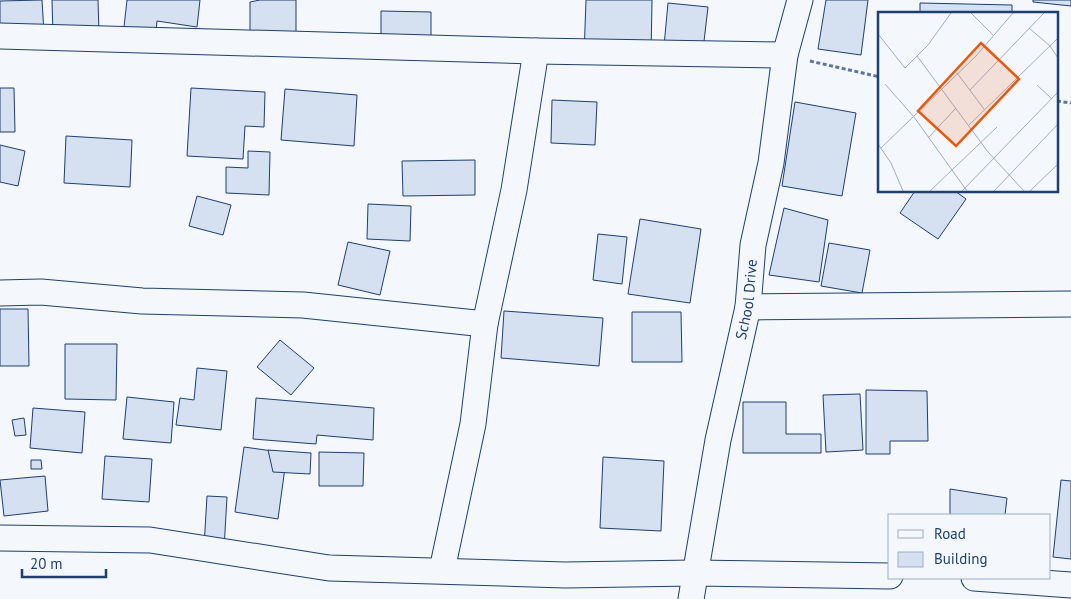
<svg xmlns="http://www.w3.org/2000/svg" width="1071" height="599" font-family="'PT Sans',sans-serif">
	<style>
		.building { fill: #d5e0f0; stroke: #1d3f73 }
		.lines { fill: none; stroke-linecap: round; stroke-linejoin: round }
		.minor-casing { stroke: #1d3f73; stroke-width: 27 }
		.path { stroke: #5e769c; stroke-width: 3; stroke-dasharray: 4 2.5; stroke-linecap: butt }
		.minor { stroke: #f4f7fb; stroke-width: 25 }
		.labels { text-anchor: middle; stroke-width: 4; stroke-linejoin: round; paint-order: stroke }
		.street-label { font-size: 15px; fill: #1d3f73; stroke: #f4f7fb }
		.inset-road { fill: none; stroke: #9eadc5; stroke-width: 1 }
		.view { fill: #e8590c; fill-opacity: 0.15; stroke: #e8590c; stroke-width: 2.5 }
		.inset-edge { fill: none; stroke: #1d3f73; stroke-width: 2.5 }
	</style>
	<rect width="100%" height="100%" fill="#f4f7fb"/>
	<!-- building -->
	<g class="building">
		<polygon points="42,0 44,33 0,36 0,1"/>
		<polygon points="52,0 98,0 99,33 53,35"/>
		<polygon points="127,0 200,0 197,27 157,21 156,31 124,27"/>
		<polygon points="260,0 296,0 296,36 250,35 250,2"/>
		<polygon points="586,0 652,0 651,57 584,55"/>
		<polygon points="826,0 868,0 861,55 818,49"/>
		<polygon points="1033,0 1071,0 1071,6 1033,2"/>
		<polygon points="668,3 708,7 703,50 664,46"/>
		<polygon points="920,3 1012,5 1012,14 920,14"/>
		<polygon points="381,11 431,12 431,40 381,39"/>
		<polygon points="0,88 14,88 15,132 0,132"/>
		<polygon points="191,88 265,92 264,127 245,126 243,159 187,156"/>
		<polygon points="285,89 357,95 354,146 281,140"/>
		<polygon points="552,100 597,102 595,145 551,143"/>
		<polygon points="795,102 856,113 842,196 782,186"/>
		<polygon points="66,136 132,140 130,187 64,183"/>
		<polygon points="0,145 25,151 18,186 0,182"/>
		<polygon points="248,151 270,152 269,195 226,193 226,167 248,168"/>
		<polygon points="475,160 475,195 403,196 402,161"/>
		<polygon points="915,191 955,191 966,199 938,239 900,213"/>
		<polygon points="197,196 231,205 223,235 189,226"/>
		<polygon points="368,204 411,206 410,241 367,239"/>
		<polygon points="784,208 828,220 819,282 769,275"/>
		<polygon points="640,219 701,229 690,303 628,294"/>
		<polygon points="598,234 627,237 622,284 593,280"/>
		<polygon points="348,242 390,251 380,295 338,285"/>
		<polygon points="829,243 870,250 862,293 821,286"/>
		<polygon points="0,309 28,309 29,366 0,366"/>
		<polygon points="504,311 603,318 599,366 501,358"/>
		<polygon points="632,312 681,312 682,362 632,362"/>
		<polygon points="280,340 314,368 291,395 257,367"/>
		<polygon points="65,344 117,344 116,400 65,399"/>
		<polygon points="197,368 227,371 221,430 176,425 180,398 194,400"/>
		<polygon points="866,390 927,391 928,441 890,441 890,454 866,454"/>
		<polygon points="860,394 863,450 826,452 823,395"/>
		<polygon points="127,397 174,402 171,443 123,439"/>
		<polygon points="256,398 374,408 373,440 317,435 316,444 253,439"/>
		<polygon points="743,402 786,402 786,434 821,434 821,453 743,453"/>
		<polygon points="33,408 85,412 82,453 30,448"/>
		<polygon points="24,418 26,435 15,436 12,420"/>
		<polygon points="244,447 287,453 278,519 235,512"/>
		<polygon points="268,450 311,453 310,474 273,472"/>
		<polygon points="319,452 364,453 363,486 319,486"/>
		<polygon points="105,456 152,459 149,502 102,499"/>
		<polygon points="603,457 664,461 661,531 600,528"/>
		<polygon points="31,460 41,460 42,469 31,469"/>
		<polygon points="45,476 48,511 4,516 0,480"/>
		<polygon points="1061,480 1071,481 1071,559 1053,557"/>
		<polygon points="950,489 1007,498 1005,515 950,515"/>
		<polygon points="207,496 227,497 224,549 204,547"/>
	</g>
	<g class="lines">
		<!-- minor casing -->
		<g class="minor-casing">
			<g id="minor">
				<polyline points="0,36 536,51 785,55"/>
				<polyline points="0,293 41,292 142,301 303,305 485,324"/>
				<polyline points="748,307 1071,304"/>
				<polyline points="0,538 150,540 329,568 565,575 694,573 890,576"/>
				<polyline points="442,570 473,424 485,324 514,190 536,51"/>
				<polyline points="974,578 1071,585"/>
				<path id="s1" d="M691,599L718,440L748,307L753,245L771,163L785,55L800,0"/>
			</g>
		</g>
		<!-- path -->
		<g class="path">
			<polyline points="810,61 880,77"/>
			<polyline points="1057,101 1071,103"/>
		</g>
		<!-- minor -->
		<use href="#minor" class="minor"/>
	</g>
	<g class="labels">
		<!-- street labels -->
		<g class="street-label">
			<text dy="5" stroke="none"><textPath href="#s1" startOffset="305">School Drive</textPath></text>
		</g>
	</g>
	<!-- overview -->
	<g transform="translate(878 12)">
		<rect width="180" height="180" fill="#f4f7fb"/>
		<path class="inset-road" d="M93,1L115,23M151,16L172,34L180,46M0,22L27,56L50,33L73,1M39,44L110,140L146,179M79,61L106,97M7,72L36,105L89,179M159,73L174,87M92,78L166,1M91,113L180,26M50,126L78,96M0,132L13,151L25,179M3,136L98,44L135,1M52,179L119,115M84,179L180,80M116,179L180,112M152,179L180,152"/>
		<path class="view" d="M103,31L141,67L78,134L40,99Z"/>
		<rect width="180" height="180" class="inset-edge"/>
	</g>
	<!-- legend -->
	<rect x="888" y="514" width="162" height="65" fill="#f4f7fb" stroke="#9eadc5"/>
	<rect x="898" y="530" width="25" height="8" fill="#f4f7fb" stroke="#9eadc5"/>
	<text x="934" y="539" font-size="15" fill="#1d3f73">Road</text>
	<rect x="898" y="552" width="25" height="15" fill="#d5e0f0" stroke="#9eadc5"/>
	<text x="934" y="564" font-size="15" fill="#1d3f73">Building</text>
	<!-- scale -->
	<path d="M22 569v8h84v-8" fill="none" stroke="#1d3f73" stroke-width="2.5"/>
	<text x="30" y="569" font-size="15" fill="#1d3f73" stroke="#f4f7fb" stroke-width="4" paint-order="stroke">20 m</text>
</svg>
